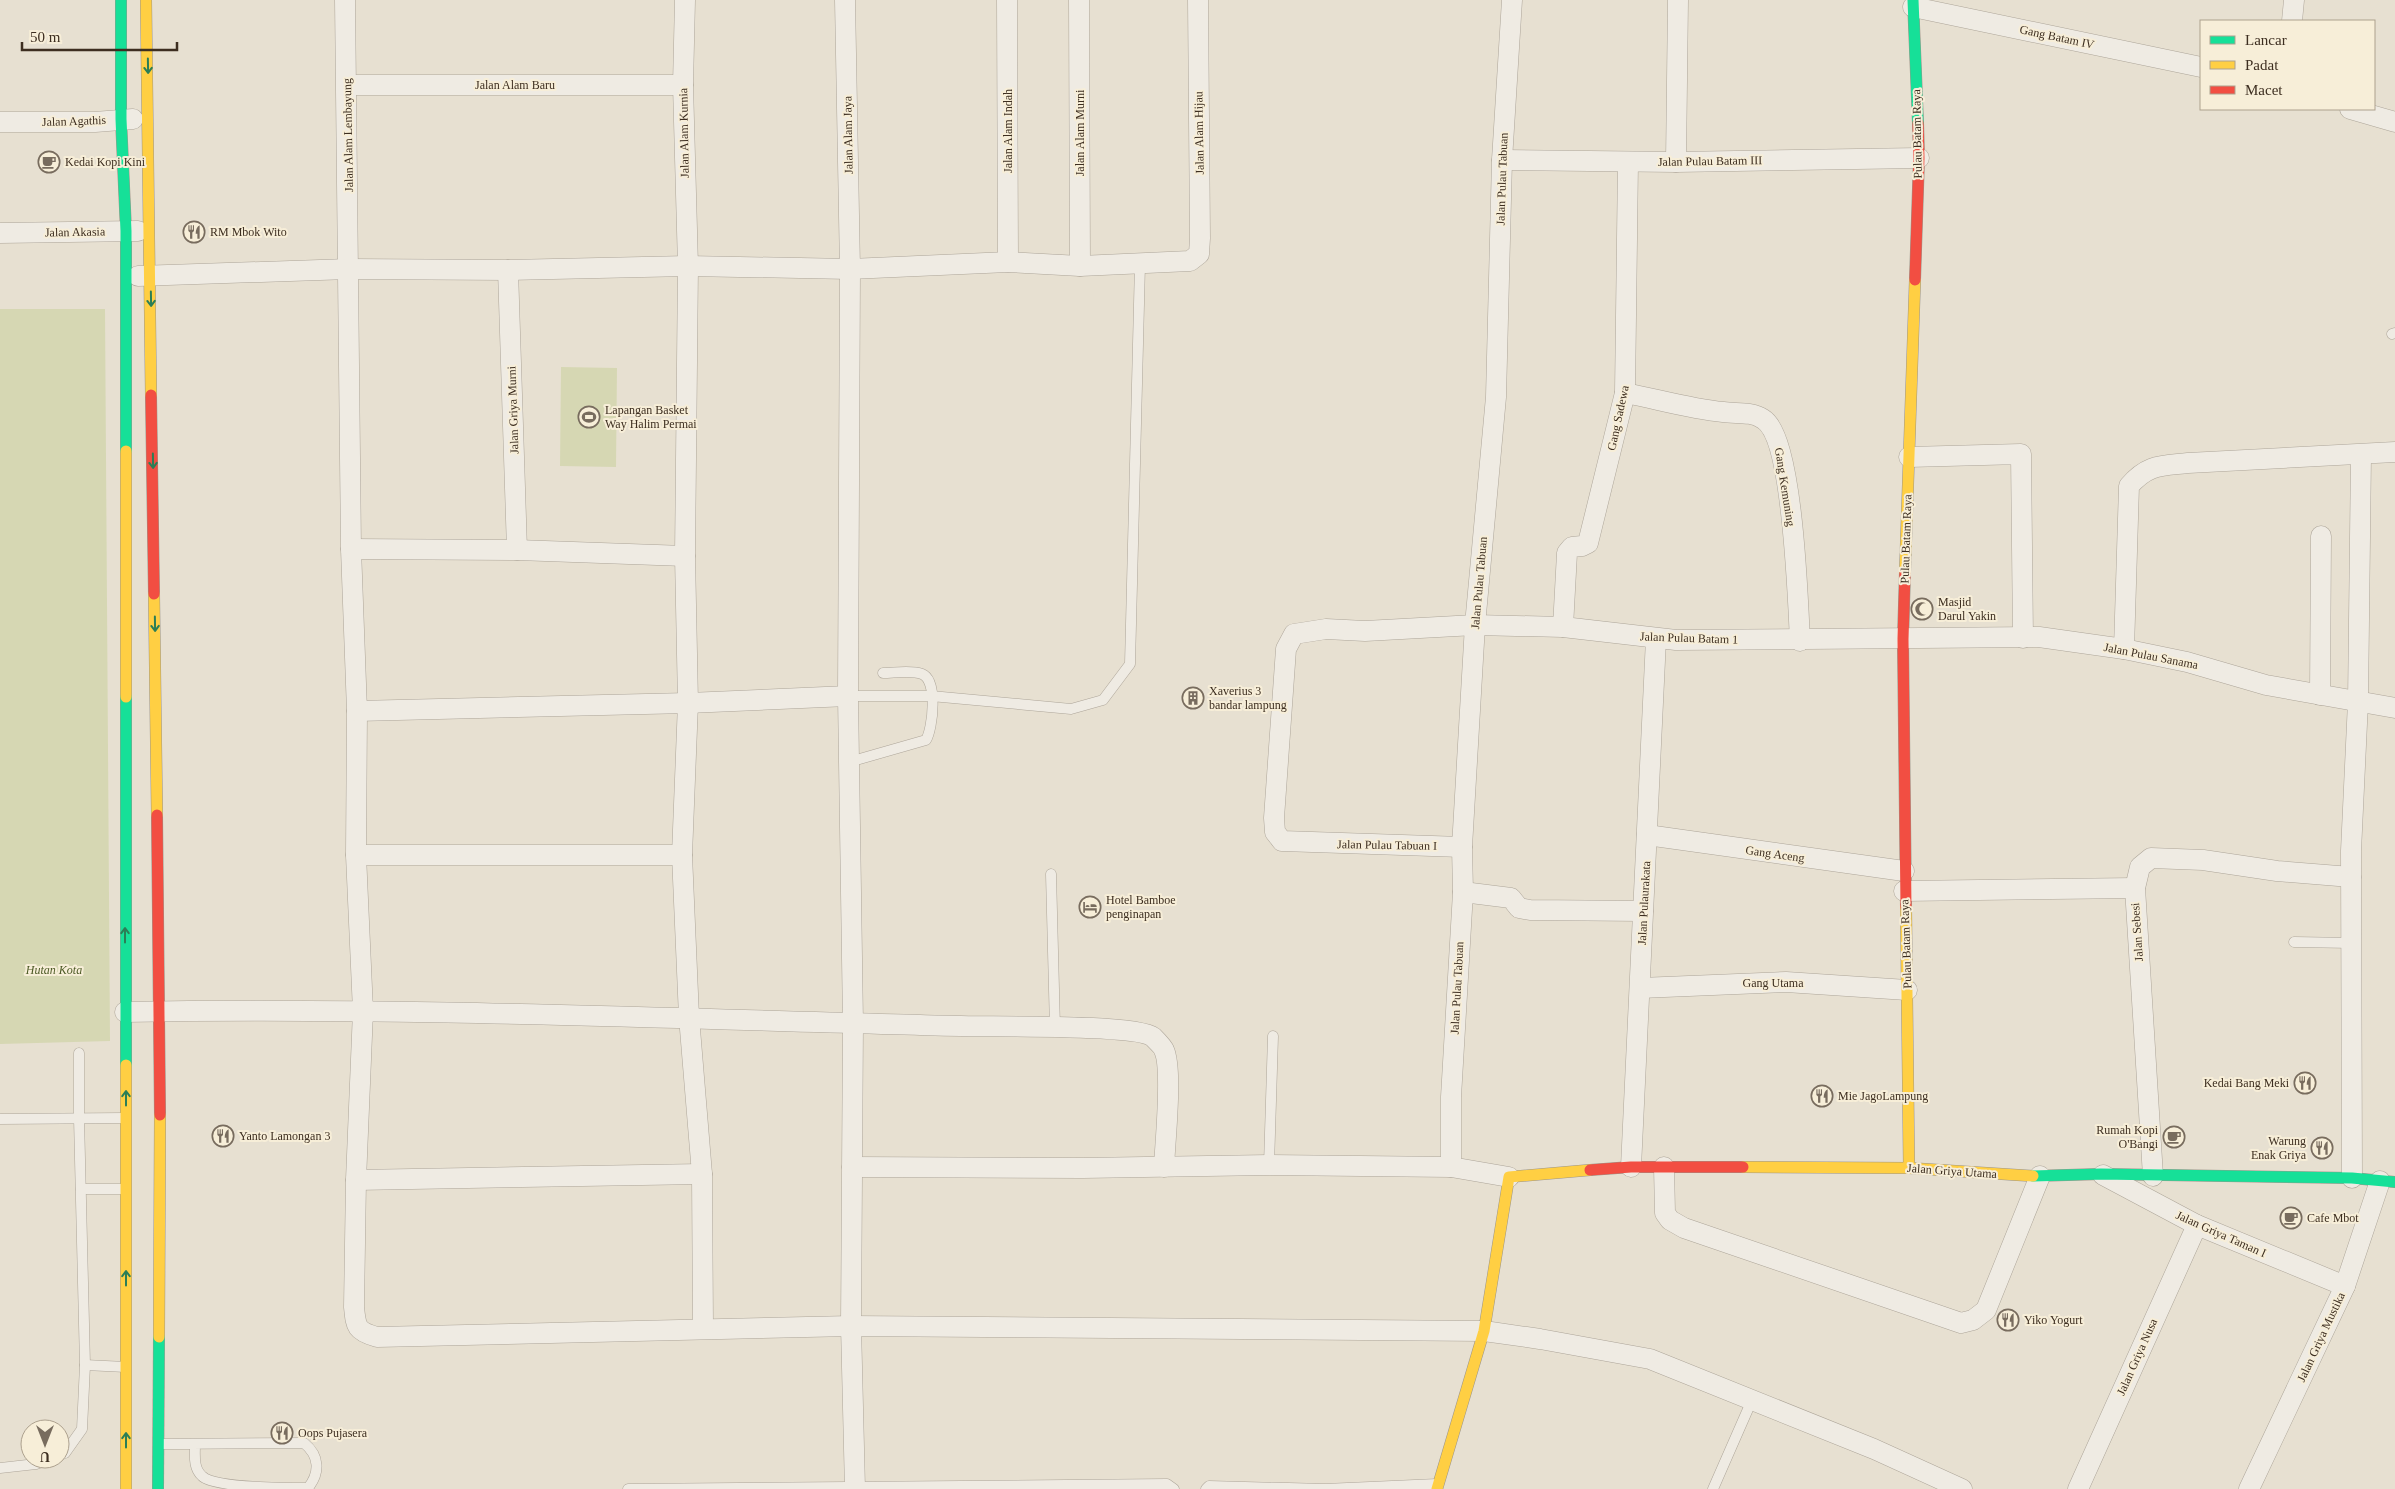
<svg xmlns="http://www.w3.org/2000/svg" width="2395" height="1489" font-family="Georgia,serif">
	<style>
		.green { fill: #d6d7b3 }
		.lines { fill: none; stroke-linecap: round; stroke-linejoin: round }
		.lane-casing { stroke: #ada599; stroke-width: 11 }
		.street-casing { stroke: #ada599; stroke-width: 21 }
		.fast-casing { stroke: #9c958a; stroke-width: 12 }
		.slow-casing { stroke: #9c958a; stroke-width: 12 }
		.jam-casing { stroke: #9c958a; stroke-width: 12 }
		.lane { stroke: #efebe3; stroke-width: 10 }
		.street { stroke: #efebe3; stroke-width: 20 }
		.fast { stroke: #16e098; stroke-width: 11 }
		.slow { stroke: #ffcf43; stroke-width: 11 }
		.jam { stroke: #f24e42; stroke-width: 11 }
		.oneway { stroke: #2b7e56 }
		.labels { text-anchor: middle; stroke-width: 4; stroke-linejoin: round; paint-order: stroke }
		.street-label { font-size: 12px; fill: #3d2e20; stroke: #f7eed8 }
		.poi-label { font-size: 12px; fill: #3d2e20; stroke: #f7eed8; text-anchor: start }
		.park-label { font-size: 12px; font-style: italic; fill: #4d5a26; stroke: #f7eed8 }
	</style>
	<rect width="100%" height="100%" fill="#e7e0d1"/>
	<!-- green -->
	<g class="green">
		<polygon points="0,309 105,309 110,1041 0,1044"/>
		<polygon points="561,367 617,368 616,467 560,466"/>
	</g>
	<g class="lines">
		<!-- lane casing -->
		<g class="lane-casing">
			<g id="lane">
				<polyline points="2392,334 2395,333"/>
				<polyline points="848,696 931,696 1071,709 1103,700 1130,664 1140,264"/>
				<path d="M849,762L926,740C933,728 938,680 922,674C912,670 894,673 883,673"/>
				<polyline points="1051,874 1055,1028"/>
				<polyline points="2294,942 2352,943"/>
				<polyline points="0,1119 124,1118"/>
				<polyline points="1269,1165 1273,1036"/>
				<polyline points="81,1189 125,1189"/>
				<polyline points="85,1365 126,1367"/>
				<path d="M159,1444L304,1443C320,1456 320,1473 308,1488C289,1488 214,1488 202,1476C193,1468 195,1455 195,1444"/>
				<polyline points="60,1455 65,1453 82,1429 85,1365 79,1118 79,1053"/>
				<polyline points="0,1468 36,1464 50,1459"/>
				<polyline points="628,1489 1167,1484 1174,1489"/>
				<polyline points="1206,1489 1209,1486 1325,1489 1437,1484"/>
				<polyline points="1713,1489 1752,1400"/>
			</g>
		</g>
		<!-- street casing -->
		<g class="street-casing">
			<g id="street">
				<path d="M345,0L351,549L357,711L356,855L363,1011L356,1180L354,1307C356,1327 356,1331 377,1337L851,1326L1484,1331L1540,1339L1650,1359L1874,1449L1962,1489"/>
				<polyline points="685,0 683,85 688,266 685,556 688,703 682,855 689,1017 702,1174 703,1328"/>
				<polyline points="845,0 850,269 848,696 853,1023 851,1326 855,1489"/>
				<polyline points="1007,0 1008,262"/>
				<polyline points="1079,0 1080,266"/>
				<polyline points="1913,7 2201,67"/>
				<polyline points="2292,21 2294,0"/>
				<polyline points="347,85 683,85"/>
				<polyline points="2350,109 2395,122"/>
				<polyline points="0,122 95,122 133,119"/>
				<polyline points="1502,160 1676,162 1919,158"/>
				<polyline points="1676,162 1678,0"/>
				<polyline points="0,233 138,231"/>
				<polyline points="508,270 517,550"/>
				<polyline points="138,276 349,269 508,270 688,266 850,269 1008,262 1080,266 1190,261 1199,254 1200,238 1198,0"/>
				<path d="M1625,393C1657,399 1690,409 1723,412C1737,414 1751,411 1763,419C1793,437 1798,602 1800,641"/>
				<polyline points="1909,457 2021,454 2023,638"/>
				<polyline points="351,549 517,550 685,556"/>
				<polyline points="1563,627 1567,553 1572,547 1582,546 1588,543 1625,393 1628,162"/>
				<path d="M2124,649L2129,486C2148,464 2161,466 2188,463L2395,452"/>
				<polyline points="2320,695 2321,536"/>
				<polyline points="357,711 688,703 848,696"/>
				<polyline points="1647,835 1904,871"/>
				<polyline points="1462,847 1282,841 1275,832 1274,818 1286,649 1294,634 1326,629 1365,631 1475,625 1563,627 1676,640 2039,637 2124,649 2187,662 2266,685 2395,708"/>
				<polyline points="356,855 682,855"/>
				<polyline points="1904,891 2135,888"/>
				<polyline points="1463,892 1511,898 1519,908 1530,910 1643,911"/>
				<polyline points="1640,988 1786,982 1907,990"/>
				<path d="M125,1012C404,1007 682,1019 961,1026C992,1027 1136,1024 1153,1037C1156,1040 1163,1047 1164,1050C1173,1069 1165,1143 1164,1167"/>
				<polyline points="852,1167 1083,1168 1269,1165 1451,1167 1509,1177"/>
				<polyline points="1451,1167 1451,1097 1463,892 1462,847 1475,625 1496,397 1502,160 1512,0"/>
				<polyline points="1631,1167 1656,639"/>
				<polyline points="1664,1167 1665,1213 1670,1220 1684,1228 1961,1323 1973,1320 1986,1310 2040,1176"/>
				<polyline points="2103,1175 2197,1225 2345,1286"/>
				<polyline points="2153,1176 2135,888 2140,867 2151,858 2203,860 2277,871 2351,877"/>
				<polyline points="2352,1178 2351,851 2358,702 2361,455"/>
				<polyline points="356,1180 702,1174"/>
				<polyline points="2078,1489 2197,1225"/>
				<polyline points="2249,1489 2345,1286 2380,1181"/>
			</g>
		</g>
		<!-- fast casing -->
		<g class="fast-casing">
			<g id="fast">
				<polyline points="121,0 121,119 126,231 126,451"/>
				<polyline points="1913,0 1918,123"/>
				<polyline points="126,697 126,1065"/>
				<polyline points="2033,1176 2101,1174 2352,1178 2395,1182"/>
				<polyline points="158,1489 159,1337"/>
			</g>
		</g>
		<!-- slow casing -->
		<g class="slow-casing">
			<g id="slow">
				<polyline points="146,0 151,395"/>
				<polyline points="126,451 126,697"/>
				<polyline points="1905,572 1915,280"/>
				<polyline points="154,594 157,815"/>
				<polyline points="1906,907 1909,1168"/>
				<polyline points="126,1065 126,1489"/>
				<polyline points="1743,1167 1909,1168 2033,1176"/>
				<polyline points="159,1337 160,1115"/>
				<polyline points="1437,1489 1484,1331 1509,1177 1590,1170"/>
			</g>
		</g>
		<!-- jam casing -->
		<g class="jam-casing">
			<g id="jam">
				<polyline points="1915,280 1919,158 1918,123"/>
				<polyline points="151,395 154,594"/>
				<polyline points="1905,572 1903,639 1906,907"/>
				<polyline points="157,815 160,1115"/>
				<polyline points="1590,1170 1631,1167 1743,1167"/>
			</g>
		</g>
		<!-- lane -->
		<use href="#lane" class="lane"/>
		<!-- street -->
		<use href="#street" class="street"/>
		<!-- fast -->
		<use href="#fast" class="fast"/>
		<!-- slow -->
		<use href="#slow" class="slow"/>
		<!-- jam -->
		<use href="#jam" class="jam"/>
	</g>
	<!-- one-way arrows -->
	<defs><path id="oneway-shaft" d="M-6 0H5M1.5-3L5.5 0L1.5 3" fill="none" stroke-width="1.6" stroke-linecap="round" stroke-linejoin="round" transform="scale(1.25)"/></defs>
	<g class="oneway">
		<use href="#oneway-shaft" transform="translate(148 66) rotate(89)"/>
		<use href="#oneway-shaft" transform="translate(151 299) rotate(89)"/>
		<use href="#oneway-shaft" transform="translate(153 461) rotate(89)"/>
		<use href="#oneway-shaft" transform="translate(155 624) rotate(89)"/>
		<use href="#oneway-shaft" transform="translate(125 935) rotate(-90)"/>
		<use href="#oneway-shaft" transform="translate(126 1098) rotate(-90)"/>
		<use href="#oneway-shaft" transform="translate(126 1278) rotate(-90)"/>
		<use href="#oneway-shaft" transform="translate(126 1440) rotate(-90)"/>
	</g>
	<!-- icons -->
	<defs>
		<g id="cafe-ring" transform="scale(1.125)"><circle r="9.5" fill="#f7eed8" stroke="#786c5e" stroke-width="1.5"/><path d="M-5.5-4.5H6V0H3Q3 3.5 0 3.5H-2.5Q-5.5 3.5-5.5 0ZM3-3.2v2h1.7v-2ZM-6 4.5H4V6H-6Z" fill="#786c5e"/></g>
		<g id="restaurant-ring" transform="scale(1.125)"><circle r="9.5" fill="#f7eed8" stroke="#786c5e" stroke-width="1.5"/><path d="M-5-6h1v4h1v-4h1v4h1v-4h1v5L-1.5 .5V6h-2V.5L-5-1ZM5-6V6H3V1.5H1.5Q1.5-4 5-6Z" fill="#786c5e"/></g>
		<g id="stadium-ring" transform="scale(1.125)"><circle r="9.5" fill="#f7eed8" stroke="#786c5e" stroke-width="1.5"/><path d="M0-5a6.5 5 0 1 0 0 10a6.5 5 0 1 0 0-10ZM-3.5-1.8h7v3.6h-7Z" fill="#786c5e"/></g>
		<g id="mosque-ring" transform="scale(1.125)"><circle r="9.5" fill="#f7eed8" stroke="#786c5e" stroke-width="1.5"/><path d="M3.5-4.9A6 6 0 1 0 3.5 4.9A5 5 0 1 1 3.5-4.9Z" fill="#786c5e"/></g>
		<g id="building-ring" transform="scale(1.125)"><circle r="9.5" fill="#f7eed8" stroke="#786c5e" stroke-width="1.5"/><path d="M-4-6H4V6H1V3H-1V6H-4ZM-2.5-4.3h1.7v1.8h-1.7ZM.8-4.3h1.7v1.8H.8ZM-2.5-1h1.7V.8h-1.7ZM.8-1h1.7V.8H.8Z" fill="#786c5e"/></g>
		<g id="hotel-ring" transform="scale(1.125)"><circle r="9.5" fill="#f7eed8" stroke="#786c5e" stroke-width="1.5"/><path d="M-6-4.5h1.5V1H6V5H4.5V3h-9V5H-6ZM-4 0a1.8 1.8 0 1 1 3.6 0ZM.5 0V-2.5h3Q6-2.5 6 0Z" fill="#786c5e"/></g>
	</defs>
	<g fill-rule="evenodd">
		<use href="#cafe-ring" x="49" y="162"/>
		<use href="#restaurant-ring" x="194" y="232"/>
		<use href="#stadium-ring" x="589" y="417"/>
		<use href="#mosque-ring" x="1922" y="609"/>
		<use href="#building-ring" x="1193" y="698"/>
		<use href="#hotel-ring" x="1090" y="907"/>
		<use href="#restaurant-ring" x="2305" y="1083"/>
		<use href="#restaurant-ring" x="1822" y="1096"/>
		<use href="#restaurant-ring" x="223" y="1136"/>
		<use href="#cafe-ring" x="2174" y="1137"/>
		<use href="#restaurant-ring" x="2322" y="1148"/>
		<use href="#cafe-ring" x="2291" y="1218"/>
		<use href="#restaurant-ring" x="2008" y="1320"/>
		<use href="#restaurant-ring" x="282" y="1433"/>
	</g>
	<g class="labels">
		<!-- street labels -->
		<g class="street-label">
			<text transform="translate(2057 37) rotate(12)" y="4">Gang Batam IV</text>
			<text x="515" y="89">Jalan Alam Baru</text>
			<text transform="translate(74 121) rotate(-2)" y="4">Jalan Agathis</text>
			<text transform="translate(1008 131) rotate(-90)" y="4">Jalan Alam Indah</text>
			<text transform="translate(684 133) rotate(-91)" y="4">Jalan Alam Kurnia</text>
			<text transform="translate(1080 133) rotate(-90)" y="4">Jalan Alam Murni</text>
			<text transform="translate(1199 133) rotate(-91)" y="4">Jalan Alam Hijau</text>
			<text transform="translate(1917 134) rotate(-91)" y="4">Pulau Batam Raya</text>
			<text transform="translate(348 135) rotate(-91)" y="4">Jalan Alam Lembayung</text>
			<text transform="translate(848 135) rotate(-91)" y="4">Jalan Alam Jaya</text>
			<text transform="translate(1710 161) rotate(-1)" y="4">Jalan Pulau Batam III</text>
			<text transform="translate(1502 179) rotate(-88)" y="4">Jalan Pulau Tabuan</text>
			<text transform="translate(75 232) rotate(-1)" y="4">Jalan Akasia</text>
			<text transform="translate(513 410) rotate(-92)" y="4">Jalan Griya Murni</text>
			<text transform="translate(1618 418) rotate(-78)" y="4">Gang Sadewa</text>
			<text transform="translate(1785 487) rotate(81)" y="4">Gang Kemuning</text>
			<text transform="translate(1906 539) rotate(-88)" y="4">Pulau Batam Raya</text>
			<text transform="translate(1479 583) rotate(-85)" y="4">Jalan Pulau Tabuan</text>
			<text transform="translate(1689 638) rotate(2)" y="4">Jalan Pulau Batam 1</text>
			<text transform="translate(2151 656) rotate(11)" y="4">Jalan Pulau Sanama</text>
			<text transform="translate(1387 845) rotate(1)" y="4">Jalan Pulau Tabuan I</text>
			<text transform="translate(1775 854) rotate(8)" y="4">Gang Aceng</text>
			<text transform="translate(1644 903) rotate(-87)" y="4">Jalan Pulaurakata</text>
			<text transform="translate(2137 932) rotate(-94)" y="4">Jalan Sebesi</text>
			<text transform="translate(1906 944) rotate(-92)" y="4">Pulau Batam Raya</text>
			<text x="1773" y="987">Gang Utama</text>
			<text transform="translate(1457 988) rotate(-87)" y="4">Jalan Pulau Tabuan</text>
			<text transform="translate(1952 1171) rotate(4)" y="4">Jalan Griya Utama</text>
			<text transform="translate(2221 1234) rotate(24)" y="4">Jalan Griya Taman I</text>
			<text transform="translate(2321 1337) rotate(-65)" y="4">Jalan Griya Mustika</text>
			<text transform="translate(2137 1357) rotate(-66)" y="4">Jalan Griya Nusa</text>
		</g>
		<!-- poi labels -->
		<g class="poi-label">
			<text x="65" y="166">Kedai Kopi Kini</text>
			<text x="210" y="236">RM Mbok Wito</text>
			<text x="605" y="414">Lapangan Basket<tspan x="605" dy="14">Way Halim Permai</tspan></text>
			<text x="1938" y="606">Masjid<tspan x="1938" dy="14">Darul Yakin</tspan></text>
			<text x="1209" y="695">Xaverius 3<tspan x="1209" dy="14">bandar lampung</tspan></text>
			<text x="1106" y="904">Hotel Bamboe<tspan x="1106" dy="14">penginapan</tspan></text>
			<text x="2289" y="1087" text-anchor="end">Kedai Bang Meki</text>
			<text x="1838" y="1100">Mie JagoLampung</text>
			<text x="2158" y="1134" text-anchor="end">Rumah Kopi<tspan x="2158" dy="14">O'Bangi</tspan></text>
			<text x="239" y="1140">Yanto Lamongan 3</text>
			<text x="2306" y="1145" text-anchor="end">Warung<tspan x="2306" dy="14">Enak Griya</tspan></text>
			<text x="2307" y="1222">Cafe Mbot</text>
			<text x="2024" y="1324">Yiko Yogurt</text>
			<text x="298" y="1437">Oops Pujasera</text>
		</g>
		<!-- park labels -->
		<g class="park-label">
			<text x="54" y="974">Hutan Kota</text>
		</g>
	</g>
	<!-- legend -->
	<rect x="2200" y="20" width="175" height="90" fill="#f7eed8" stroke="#ada18e"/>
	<rect x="2210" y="36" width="25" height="8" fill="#16e098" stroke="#ada18e"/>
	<text x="2245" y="45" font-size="15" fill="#3d2e20">Lancar</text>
	<rect x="2210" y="61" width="25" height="8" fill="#ffcf43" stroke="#ada18e"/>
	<text x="2245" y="70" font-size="15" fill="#3d2e20">Padat</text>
	<rect x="2210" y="86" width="25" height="8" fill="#f24e42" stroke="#ada18e"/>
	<text x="2245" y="95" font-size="15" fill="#3d2e20">Macet</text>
	<!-- north arrow -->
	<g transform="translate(45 1444) rotate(180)"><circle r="24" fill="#f7eed8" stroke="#ada18e"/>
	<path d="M0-4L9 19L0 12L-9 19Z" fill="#786c5e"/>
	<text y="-8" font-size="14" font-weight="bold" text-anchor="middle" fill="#3d2e20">U</text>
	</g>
	<!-- scale -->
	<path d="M22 42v8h155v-8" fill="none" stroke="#3d2e20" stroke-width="2.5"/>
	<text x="30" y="42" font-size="15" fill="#3d2e20" stroke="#f7eed8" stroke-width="4" paint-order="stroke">50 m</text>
</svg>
